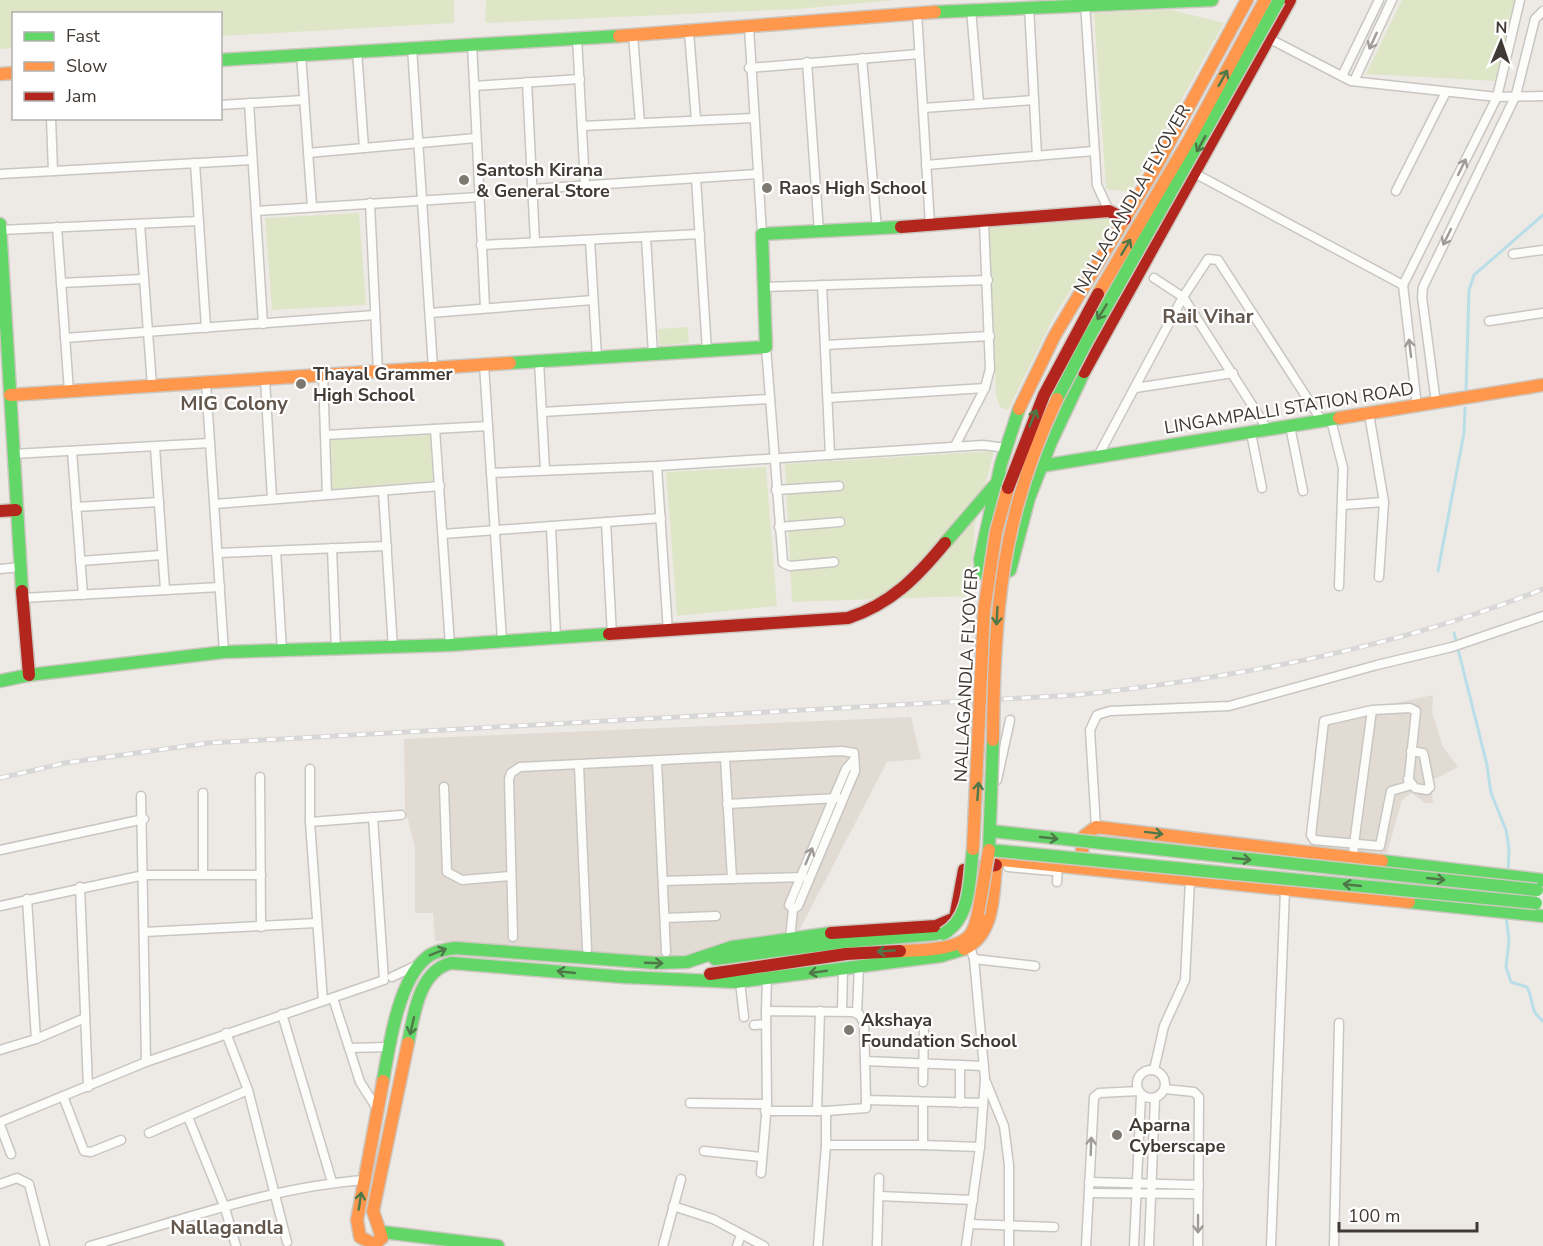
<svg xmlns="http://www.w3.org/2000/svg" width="1543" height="1246" font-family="'Nunito Sans',sans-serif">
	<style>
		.residential { fill: #e1dbd4 }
		.green { fill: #dfe6c8 }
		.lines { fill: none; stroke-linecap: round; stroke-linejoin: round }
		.stream { stroke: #badee8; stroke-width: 3 }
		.street-casing { stroke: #c9c6c2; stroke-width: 11 }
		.fast-casing { stroke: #cdc7c0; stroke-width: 15 }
		.slow-casing { stroke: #cdc7c0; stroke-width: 15 }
		.jam-casing { stroke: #cdc7c0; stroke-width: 15 }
		.street { stroke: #fcfcfb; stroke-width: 8 }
		.fast { stroke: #63d668; stroke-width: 12 }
		.slow { stroke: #ff974d; stroke-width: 12 }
		.jam { stroke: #b3261e; stroke-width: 12 }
		.rail-casing { stroke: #d8d7d7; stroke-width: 5 }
		.rail { stroke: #fff; stroke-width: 3; stroke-dasharray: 9; stroke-linecap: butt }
		.fast-bridge-casing { stroke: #cdc7c0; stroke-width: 15; stroke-linecap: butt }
		.slow-bridge-casing { stroke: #cdc7c0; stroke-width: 15; stroke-linecap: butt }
		.jam-bridge-casing { stroke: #cdc7c0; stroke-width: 15; stroke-linecap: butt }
		.fast-bridge { stroke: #63d668; stroke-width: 12 }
		.slow-bridge { stroke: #ff974d; stroke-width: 12 }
		.jam-bridge { stroke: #b3261e; stroke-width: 12 }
		.oneway { stroke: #9e9b98 }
		.oneway2 { stroke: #4f7849 }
		.poi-dot { fill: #7d7872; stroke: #fff; stroke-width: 2 }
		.labels { text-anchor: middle; stroke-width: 4.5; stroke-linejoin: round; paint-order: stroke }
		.poi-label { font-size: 18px; font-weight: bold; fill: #413a34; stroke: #fff; text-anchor: start }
		.street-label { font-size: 18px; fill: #413a34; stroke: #fff }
		.neighbourhood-label { font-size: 20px; font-weight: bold; fill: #63564c; stroke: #fff }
	</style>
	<rect width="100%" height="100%" fill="#edeae6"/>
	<!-- residential -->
	<g class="residential">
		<polygon points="1433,695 1432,712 1443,747 1458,767 1431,781 1433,803 1425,803 1412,793 1402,800 1387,853 1309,847 1322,719"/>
		<polygon points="911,717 921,759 887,762 800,929 704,953 655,956 435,941 433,913 415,913 415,848 405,808 404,739"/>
	</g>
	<!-- green -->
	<g class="green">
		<polygon points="0,0 454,0 454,23 221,36 220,14 14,14 13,48 0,49"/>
		<polygon points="486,0 896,0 797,9 485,23"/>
		<polygon points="1402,0 1518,0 1495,81 1366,74"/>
		<polygon points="1171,10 1224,23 1130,192 1106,189 1094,13"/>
		<polygon points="359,213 366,305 272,310 265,218"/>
		<polygon points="1105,215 1110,218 1110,228 1055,315 1008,410 1000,407 996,395 989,227"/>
		<polygon points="688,327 689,343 659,346 658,329"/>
		<polygon points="430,435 433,481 332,489 331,440"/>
		<polygon points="994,451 975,524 969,596 792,602 785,464"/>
		<polygon points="766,467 777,606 677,616 666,472"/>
	</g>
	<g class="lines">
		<!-- stream -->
		<g class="stream">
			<polyline points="1466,391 1469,290 1474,275 1543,215"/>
			<polyline points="1438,571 1464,433 1465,408"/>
			<polyline points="1454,633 1487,765 1491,793 1506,830 1509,848 1508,874"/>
			<path d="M1506,916L1509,941L1506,967L1511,982L1527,987C1535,1002 1528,1009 1543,1021"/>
		</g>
		<!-- street casing -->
		<g class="street-casing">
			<g id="street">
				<polyline points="1085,3 1097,185 1109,211"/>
				<polyline points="1029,6 1037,156"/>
				<polyline points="971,9 979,104"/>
				<polyline points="917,13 930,225"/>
				<polyline points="749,27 762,234"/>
				<polyline points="689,32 696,120"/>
				<polyline points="633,35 640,123"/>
				<polyline points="577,37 585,185"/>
				<polyline points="1270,39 1351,81 1497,97 1543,96"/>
				<polyline points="472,43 485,308"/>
				<polyline points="412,47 433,368"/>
				<polyline points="357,51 364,148"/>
				<polyline points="301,54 312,207"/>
				<polyline points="862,58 877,229"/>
				<polyline points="807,62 819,232"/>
				<polyline points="749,68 919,54"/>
				<polyline points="1342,76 1379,0"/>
				<polyline points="1354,81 1392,0"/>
				<polyline points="527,82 535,242"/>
				<polyline points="474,86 580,79"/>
				<polyline points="249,103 263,324"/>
				<polyline points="220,105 304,100"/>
				<polyline points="923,108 1034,100"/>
				<polyline points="51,118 53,171"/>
				<polyline points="582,126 753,118"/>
				<polyline points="308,153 476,138"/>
				<polyline points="195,163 206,328"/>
				<polyline points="926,165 1094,151"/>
				<polyline points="0,174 252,160"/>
				<polyline points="1196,174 1403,285"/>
				<polyline points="696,178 707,351"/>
				<polyline points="532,189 757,174"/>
				<polyline points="1396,191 1446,92"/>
				<polyline points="370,203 378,372"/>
				<polyline points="256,211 479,197"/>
				<polyline points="140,224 152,386"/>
				<polyline points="57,227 69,391"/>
				<polyline points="0,230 199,221"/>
				<polyline points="646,237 653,354"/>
				<polyline points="590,240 597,358"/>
				<polyline points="481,245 700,234"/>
				<polyline points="1513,254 1543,250"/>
				<polyline points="1154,278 1183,297 1268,430"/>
				<polyline points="61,283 144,279"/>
				<polyline points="822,285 830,455"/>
				<polyline points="764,287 988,280"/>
				<polyline points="430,313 593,300"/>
				<polyline points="1489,321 1543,313"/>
				<polyline points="65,338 375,315"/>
				<polyline points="825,345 990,336"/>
				<polyline points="766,347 783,563 790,566 834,562"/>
				<polyline points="539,361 545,470"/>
				<polyline points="484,365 502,640"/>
				<polyline points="323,375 327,495"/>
				<polyline points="265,379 272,499"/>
				<polyline points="206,383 224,652"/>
				<polyline points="1135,388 1233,373"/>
				<polyline points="828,398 985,388"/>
				<polyline points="1436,403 1422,297 1423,287 1516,95 1535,19 1543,11"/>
				<polyline points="1417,406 1403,285 1497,97 1520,0"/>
				<polyline points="542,412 770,399"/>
				<polyline points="1369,414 1384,502 1379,577"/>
				<polyline points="1331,420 1343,468 1339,586"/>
				<polyline points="1290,426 1303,491"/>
				<polyline points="435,429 450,645"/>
				<polyline points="1251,433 1262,488"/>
				<polyline points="325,435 488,426"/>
				<polyline points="955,446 985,388 990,369 984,222"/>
				<polyline points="155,447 165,590"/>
				<polyline points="72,451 83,595"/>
				<polyline points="13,454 210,443"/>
				<polyline points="1098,456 1183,297 1208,259 1218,260 1322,421"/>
				<polyline points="657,466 668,632"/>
				<polyline points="491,473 657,466 983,445 1006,448"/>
				<polyline points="776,490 839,486"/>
				<polyline points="383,491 393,648"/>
				<polyline points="215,504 440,486"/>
				<polyline points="1343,505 1384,502"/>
				<polyline points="76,507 159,502"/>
				<polyline points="606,522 612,636"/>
				<polyline points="551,526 556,638"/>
				<polyline points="779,527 840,522"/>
				<polyline points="443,534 661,518"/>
				<polyline points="332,548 336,650"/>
				<polyline points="276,551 282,651"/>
				<polyline points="218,553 387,546"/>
				<polyline points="80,561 162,555"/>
				<polyline points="0,569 20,567"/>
				<polyline points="22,598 220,587"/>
				<polyline points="725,758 732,879"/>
				<polyline points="657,761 666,952"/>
				<polyline points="579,765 587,949"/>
				<polyline points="310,769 310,822 323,1001"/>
				<polyline points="260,777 261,927"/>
				<polyline points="1408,779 1415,788 1427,790 1430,787 1424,756 1423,753 1411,751"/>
				<polyline points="997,780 1010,720"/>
				<polyline points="444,787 447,872 462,880 510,876"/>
				<polyline points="141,796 146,1062"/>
				<polyline points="727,804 838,798"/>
				<polyline points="310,822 401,815"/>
				<polyline points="1096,827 1090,730 1097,715 1110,711 1229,706 1377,665 1452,647 1543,616"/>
				<polyline points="0,850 144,819"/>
				<polyline points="1353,857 1354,844 1372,710 1324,721 1311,835 1314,840 1380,846 1391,791 1408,786 1416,711 1410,708 1372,710"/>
				<polyline points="1008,867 1052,871"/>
				<polyline points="203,874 203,793"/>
				<polyline points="663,881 803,877"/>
				<polyline points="1057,882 1058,865"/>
				<polyline points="80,887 88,1087"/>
				<polyline points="27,899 36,1039"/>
				<polyline points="0,906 144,875 261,875"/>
				<polyline points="665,918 716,916"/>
				<polyline points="144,932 316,923"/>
				<polyline points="513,937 509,779 511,773 520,767 842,751 854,753 855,771 798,906 793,909"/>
				<polyline points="790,939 793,909 789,905 834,797 846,769 854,760"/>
				<polyline points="974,959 1035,966"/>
				<polyline points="392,977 417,965"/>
				<polyline points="740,982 744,1017"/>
				<polyline points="333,998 360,1082 376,1107"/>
				<polyline points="766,1011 767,979"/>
				<polyline points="842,1011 843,968"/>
				<polyline points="282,1014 332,1182"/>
				<polyline points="857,1014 859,966"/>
				<polyline points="754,1025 766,1024"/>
				<polyline points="226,1033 248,1090 287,1242"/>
				<polyline points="349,1048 389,1047"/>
				<polyline points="0,1050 36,1039 85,1018"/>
				<polyline points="865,1061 984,1066"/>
				<polyline points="960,1065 960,1103"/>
				<circle cx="1151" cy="1084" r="14"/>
				<polyline points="1154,1070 1164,1026 1185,980 1190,880"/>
				<polyline points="923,1082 924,1026"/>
				<polyline points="986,1082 1004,1126 1009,1165 1009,1246"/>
				<polyline points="1165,1089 1194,1092 1199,1097 1198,1246"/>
				<polyline points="63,1096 84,1151 91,1152 121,1140"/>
				<polyline points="923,1102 923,1145 980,1147"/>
				<polyline points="690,1103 767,1104"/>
				<polyline points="765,1111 826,1111 826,1145 818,1246"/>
				<polyline points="817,1111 820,1011"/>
				<polyline points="826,1111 866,1108 866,1100"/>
				<polyline points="188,1117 225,1208 236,1246"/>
				<polyline points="0,1122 146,1062 384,980 373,817"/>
				<polyline points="0,1125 11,1154"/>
				<polyline points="149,1133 248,1090"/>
				<polyline points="826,1145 923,1145"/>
				<polyline points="704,1151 761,1157"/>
				<polyline points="761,1173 767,1104 766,1011 853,1012 859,1014 864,1023 866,1100 983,1103"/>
				<polyline points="1089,1182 1199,1185"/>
				<polyline points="0,1184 17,1178 29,1184 45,1246"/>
				<polyline points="1089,1193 1198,1194"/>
				<polyline points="879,1196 973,1200"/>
				<polyline points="673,1206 713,1219 764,1246"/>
				<polyline points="969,1224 1054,1227"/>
				<path d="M90,1246C180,1221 270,1187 364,1180"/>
				<polyline points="663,1246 681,1179"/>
				<polyline points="737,1246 741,1235"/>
				<polyline points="877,1246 879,1178"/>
				<polyline points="966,1246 980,1147 985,1079 974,959 970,947"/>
				<polyline points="1086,1246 1094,1097 1099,1093 1139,1091"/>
				<polyline points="1134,1246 1141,1095"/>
				<polyline points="1149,1246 1155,1098"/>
				<polyline points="1271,1246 1285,890"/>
				<polyline points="1334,1246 1339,1023"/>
			</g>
		</g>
		<!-- fast casing -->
		<g class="fast-casing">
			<g id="fast">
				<polyline points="935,12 1212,0"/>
				<polyline points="220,60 619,36"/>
				<polyline points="0,224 22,591"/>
				<polyline points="510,363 766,347 762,234 901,227"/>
				<polyline points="1019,409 1001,464 980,559 981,570 985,575 999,577 1010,570 1029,498 1051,442 1084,372"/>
				<polyline points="945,543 994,486 1010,477 1041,466 1339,418"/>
				<polyline points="0,681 29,675 224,652 450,645 609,634"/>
				<polyline points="1382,861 1543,880"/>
				<polyline points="1409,902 1543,916"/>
				<polyline points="715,959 844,942 936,934"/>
				<path d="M408,1043C414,1014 419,971 451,963L624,977L736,982L941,956L964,949"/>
				<path d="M383,1081C389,1047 398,982 425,959C433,951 444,950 455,948L656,963L687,962L732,947L831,933"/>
				<polyline points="382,1232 498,1246"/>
			</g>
		</g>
		<!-- slow casing -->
		<g class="slow-casing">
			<g id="slow">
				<polyline points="619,36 935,12"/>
				<polyline points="0,74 14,73"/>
				<polyline points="10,395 510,363"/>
				<polyline points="1019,409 1055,335 1157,165 1247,0"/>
				<polyline points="1339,418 1543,385"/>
				<polyline points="1080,867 1084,836 1096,827 1382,861"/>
				<path d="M964,949C995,935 993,894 996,865L1002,860L1409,902"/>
				<path d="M900,951C919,950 961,951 972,932C975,927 976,920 978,914"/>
				<polyline points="383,1081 357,1220 360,1237 374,1244 382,1238 373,1211 408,1043"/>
			</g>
		</g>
		<!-- jam casing -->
		<g class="jam-casing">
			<g id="jam">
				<polyline points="901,227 1109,211 1125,219"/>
				<polyline points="1084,372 1290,0"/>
				<polyline points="0,511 16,510"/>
				<polyline points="22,591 29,675"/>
				<path d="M609,634L848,618C891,604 917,577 945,543"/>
				<polyline points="831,933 936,926 955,918 964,870 996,865"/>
				<polyline points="710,974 846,954 900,951"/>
			</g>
		</g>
		<!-- street -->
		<use href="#street" class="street"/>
		<!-- fast -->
		<use href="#fast" class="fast"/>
		<!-- slow -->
		<use href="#slow" class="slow"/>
		<!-- jam -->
		<use href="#jam" class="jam"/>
		<!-- rail casing -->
		<g class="rail-casing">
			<path id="rail" d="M0,778L65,763L208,743L1076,695C1235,678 1394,649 1543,589"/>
		</g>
		<!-- rail -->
		<use href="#rail" class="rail"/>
		<!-- fast-bridge casing -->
		<g class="fast-bridge-casing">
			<g id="fast-bridge">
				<polyline points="1057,399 1087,341 1279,0"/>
				<polyline points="993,740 989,850 1536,903"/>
				<polyline points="990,831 1537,890"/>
				<path d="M943,934C972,918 969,878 973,849"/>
			</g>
		</g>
		<!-- slow-bridge casing -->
		<g class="slow-bridge-casing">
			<g id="slow-bridge">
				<polyline points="1098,294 1189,140 1265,0"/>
				<path d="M993,740C994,611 1001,517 1057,399"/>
				<polyline points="973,849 984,610 996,532 1008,488"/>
				<polyline points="978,914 989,850"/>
			</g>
		</g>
		<!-- jam-bridge casing -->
		<g class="jam-bridge-casing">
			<polyline id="jam-bridge" points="1008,488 1044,395 1098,294"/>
		</g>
		<!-- fast-bridge -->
		<use href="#fast-bridge" class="fast-bridge"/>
		<!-- slow-bridge -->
		<use href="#slow-bridge" class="slow-bridge"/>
		<!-- jam-bridge -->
		<use href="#jam-bridge" class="jam-bridge"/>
	</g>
	<!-- one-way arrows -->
	<defs><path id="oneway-shaft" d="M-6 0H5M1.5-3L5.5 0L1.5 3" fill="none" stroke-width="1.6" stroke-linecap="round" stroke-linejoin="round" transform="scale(1.5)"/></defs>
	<g class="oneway">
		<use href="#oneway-shaft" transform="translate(1373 41) rotate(115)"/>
		<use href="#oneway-shaft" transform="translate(1462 167) rotate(-64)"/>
		<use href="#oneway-shaft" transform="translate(1447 237) rotate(116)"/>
		<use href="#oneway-shaft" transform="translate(1410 348) rotate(-97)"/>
		<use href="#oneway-shaft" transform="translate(809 856) rotate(-67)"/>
		<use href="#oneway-shaft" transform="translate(1091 1146) rotate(-88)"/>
		<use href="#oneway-shaft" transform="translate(1198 1224) rotate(90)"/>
	</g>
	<g class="oneway2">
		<use href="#oneway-shaft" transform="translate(1223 78) rotate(-61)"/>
		<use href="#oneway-shaft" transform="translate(1201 144) rotate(119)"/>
		<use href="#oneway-shaft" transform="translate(1126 247) rotate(-59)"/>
		<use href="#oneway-shaft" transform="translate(1102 312) rotate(121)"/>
		<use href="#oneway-shaft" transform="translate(1033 418) rotate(-68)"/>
		<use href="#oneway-shaft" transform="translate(997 616) rotate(93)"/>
		<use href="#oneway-shaft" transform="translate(978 791) rotate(-86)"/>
		<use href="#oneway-shaft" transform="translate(1154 833) rotate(7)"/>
		<use href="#oneway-shaft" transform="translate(1049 838) rotate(6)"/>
		<use href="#oneway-shaft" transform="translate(1242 859) rotate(6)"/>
		<use href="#oneway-shaft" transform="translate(1436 879) rotate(6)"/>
		<use href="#oneway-shaft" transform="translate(1352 885) rotate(-174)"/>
		<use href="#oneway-shaft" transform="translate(886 951) rotate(176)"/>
		<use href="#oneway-shaft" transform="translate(438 952) rotate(-22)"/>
		<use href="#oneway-shaft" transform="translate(654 963) rotate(2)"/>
		<use href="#oneway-shaft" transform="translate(566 972) rotate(-174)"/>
		<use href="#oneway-shaft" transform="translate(818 972) rotate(172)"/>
		<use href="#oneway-shaft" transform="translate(412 1026) rotate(103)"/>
		<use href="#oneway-shaft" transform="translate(360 1201) rotate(-81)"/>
	</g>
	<!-- markers -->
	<g class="poi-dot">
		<circle cx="464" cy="180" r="6"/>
		<circle cx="767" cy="188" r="6"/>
		<circle cx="301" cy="384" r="6"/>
		<circle cx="849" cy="1030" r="6"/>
		<circle cx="1117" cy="1135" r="6"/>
	</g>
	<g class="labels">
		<!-- poi labels -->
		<g class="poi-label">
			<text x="476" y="176">Santosh Kirana<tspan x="476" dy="21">&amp; General Store</tspan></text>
			<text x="779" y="194">Raos High School</text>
			<text x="313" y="380">Thayal Grammer<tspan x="313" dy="21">High School</tspan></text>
			<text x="861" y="1026">Akshaya<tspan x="861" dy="21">Foundation School</tspan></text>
			<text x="1129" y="1131">Aparna<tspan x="1129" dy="21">Cyberscape</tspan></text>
		</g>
		<!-- street labels -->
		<g class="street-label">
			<text transform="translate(1132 199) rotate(-60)" y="6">NALLAGANDLA FLYOVER</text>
			<text transform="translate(1289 408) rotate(-9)" y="6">LINGAMPALLI STATION ROAD</text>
			<text transform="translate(966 675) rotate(-87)" y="6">NALLAGANDLA FLYOVER</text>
		</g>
		<!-- neighbourhood labels -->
		<g class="neighbourhood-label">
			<text x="1208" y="323">Rail Vihar</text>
			<text x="234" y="410">MIG Colony</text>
			<text x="227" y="1234">Nallagandla</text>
		</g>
	</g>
	<!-- legend -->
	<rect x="12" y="12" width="210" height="108" fill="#ffffff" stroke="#b3b0ae" stroke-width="1.5"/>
	<rect x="24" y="32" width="30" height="9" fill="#63d668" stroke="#b3b0ae" stroke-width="1.5"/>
	<text x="66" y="42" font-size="18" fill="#413a34">Fast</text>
	<rect x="24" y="62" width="30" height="9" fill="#ff974d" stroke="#b3b0ae" stroke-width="1.5"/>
	<text x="66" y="72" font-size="18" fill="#413a34">Slow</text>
	<rect x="24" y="92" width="30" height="9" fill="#b3261e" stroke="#b3b0ae" stroke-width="1.5"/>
	<text x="66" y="102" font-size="18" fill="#413a34">Jam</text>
	<!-- north arrow -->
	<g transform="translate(1501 42) rotate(2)" stroke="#ffffff" stroke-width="4.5" paint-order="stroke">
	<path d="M0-4.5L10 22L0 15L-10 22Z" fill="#413a34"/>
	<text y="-9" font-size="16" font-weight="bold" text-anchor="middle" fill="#413a34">N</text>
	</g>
	<!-- scale -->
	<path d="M1339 1222v9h138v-9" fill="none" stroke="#413a34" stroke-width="3"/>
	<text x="1348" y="1222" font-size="18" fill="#413a34" stroke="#ffffff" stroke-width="4.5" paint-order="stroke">100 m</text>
</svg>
